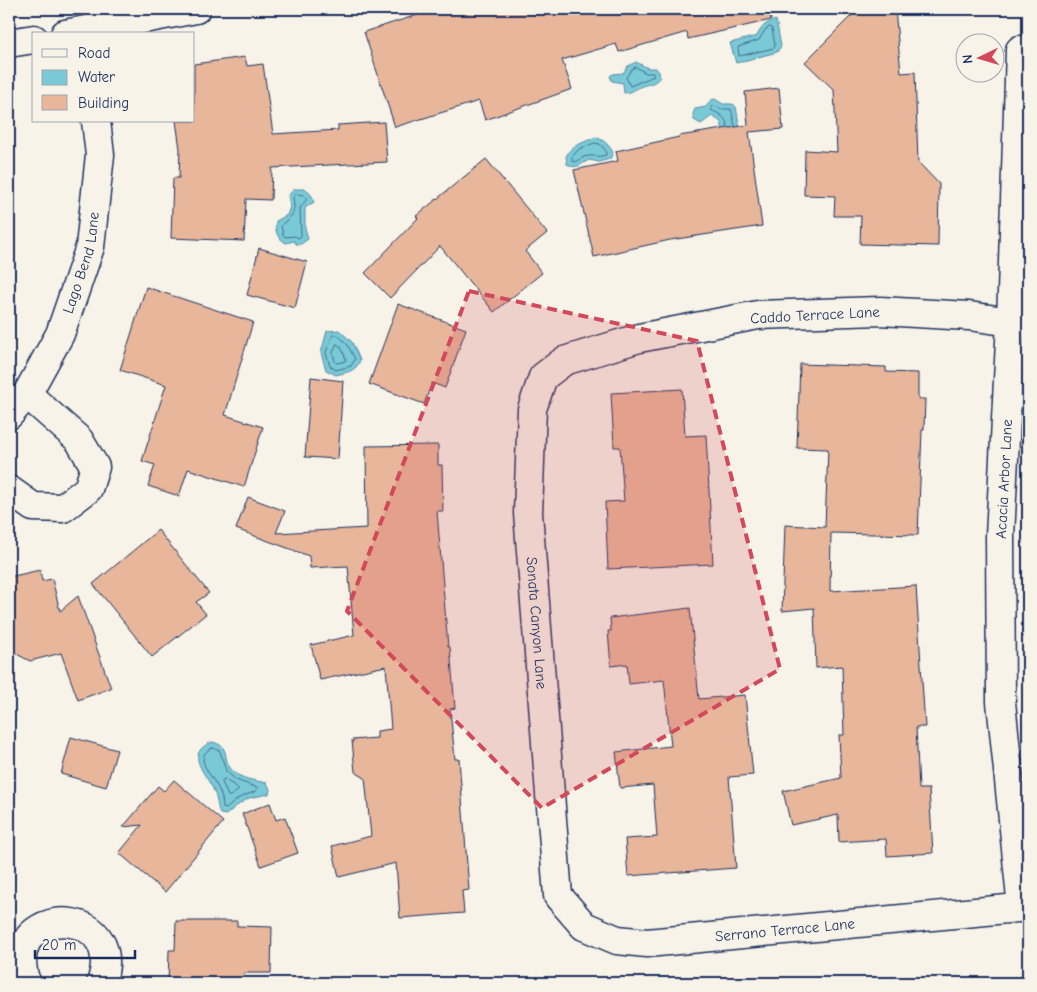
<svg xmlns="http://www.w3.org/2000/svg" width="1037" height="992" font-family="'Comic Neue',sans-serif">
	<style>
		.water { fill: #7ac9d6; stroke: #548ba6 }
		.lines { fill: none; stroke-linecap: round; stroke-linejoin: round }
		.shore { stroke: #416d8e; stroke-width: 1 }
		.building { fill: #e8b69a; stroke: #1b2f5e }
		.minor-casing { stroke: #1b2f5e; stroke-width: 31 }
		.minor { stroke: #f7f3e8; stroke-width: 28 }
		.marked { fill: #d1495b; fill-opacity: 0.2; stroke: #d1495b; stroke-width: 4; stroke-dasharray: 10 6; stroke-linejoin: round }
		.labels { text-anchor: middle; stroke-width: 4; stroke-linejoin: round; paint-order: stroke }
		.street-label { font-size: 15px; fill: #1b2f5e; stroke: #f7f3e8 }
	</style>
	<rect width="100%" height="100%" fill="#f7f3e8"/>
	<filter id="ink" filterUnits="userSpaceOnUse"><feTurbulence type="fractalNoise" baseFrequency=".02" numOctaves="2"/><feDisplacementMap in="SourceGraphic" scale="10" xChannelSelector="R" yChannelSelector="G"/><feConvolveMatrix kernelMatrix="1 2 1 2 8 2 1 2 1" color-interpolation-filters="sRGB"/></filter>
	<g filter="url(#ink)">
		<!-- water -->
		<g class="water">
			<path d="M776,20L781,46L777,52L736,63L730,43L757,36C762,26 765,23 776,20Z"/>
			<path d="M636,62L648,68H656L659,72L660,77C654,85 648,83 640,87C634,90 631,93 624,93L623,83L612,81L610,76L613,74L623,73L628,66Z"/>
			<polygon points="715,99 723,104 733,104 736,107 740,129 723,131 721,122 712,116 701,124 694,120 693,114 695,109 706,107 711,100"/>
			<path d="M596,137C603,140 610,145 613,153L610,159L599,162L589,160C581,164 576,170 567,164L566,156L571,149L577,145Z"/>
			<path d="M294,189H306L312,196L314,202L305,208V228L308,239L301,244H296L294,241L286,243C276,237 275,231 276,221L287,215L290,207L288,196Z"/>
			<path d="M339,330L352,342L360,360C356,372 347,372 336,375L326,370L321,353L327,331Z"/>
			<path d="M212,742C231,746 222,758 231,769C241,780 254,780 267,783L270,789L269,794L249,798L235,807L226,815L220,814C217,806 217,798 214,791C206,773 183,754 212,742Z"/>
		</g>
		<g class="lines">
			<!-- shore -->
			<g class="shore">
				<polygon points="770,27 772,29 775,45 774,48 739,56 738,47 759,40 765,30"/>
				<polygon points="636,67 646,73 653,73 654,76 630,86 626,77 632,69"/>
				<path d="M728,127C726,117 720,114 711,110L713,105L722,109H731L735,126"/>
				<path d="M595,143L600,144L606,151V155C593,159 591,151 575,162L572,161V157L579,149Z"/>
				<path d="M297,194L304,195L307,199L300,208L301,236L299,238L294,236L286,237L283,235L281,225C293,215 296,214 293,198Z"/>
				<polygon points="333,335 338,335 347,344 355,359 351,366 336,370 330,366 326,353"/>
				<polygon points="337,344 341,347 346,359 345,361 338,363 335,362 333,353"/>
				<path d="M213,748L220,751L226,771L236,780L258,788L256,791L239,798L226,809L223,808C223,801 221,793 218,788C213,776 190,756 213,748Z"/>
				<polygon points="224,779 238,788 238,791 230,796 228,796 222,782"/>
			</g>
		</g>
		<!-- building -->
		<g class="building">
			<polygon points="436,9 770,9 771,20 688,39 687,32 619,52 616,44 562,60 572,89 485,120 479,101 395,127 364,32"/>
			<polygon points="858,9 895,9 901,73 915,72 918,162 939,184 938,246 860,244 861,216 834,216 835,196 804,195 805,150 837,152 834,90 805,62"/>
			<polygon points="245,57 247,66 263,64 273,134 338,130 338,125 384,122 387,162 272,168 271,200 246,199 244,241 171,238 173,178 179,178 180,149 176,121 194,121 194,64"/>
			<polygon points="779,88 783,129 749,132 762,226 670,240 594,257 574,170 618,161 616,151 679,137 679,136 748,125 745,92"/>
			<polygon points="486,159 547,233 525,251 542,273 494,312 440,246 390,298 365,273 418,218 416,216"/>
			<polygon points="259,248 307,262 295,308 247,295"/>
			<polygon points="146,287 253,322 225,415 263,427 244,487 188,469 179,496 148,486 155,465 142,461 166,385 120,370"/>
			<polygon points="398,304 466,329 445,388 432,383 424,404 369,384"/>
			<polygon points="800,364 886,367 886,372 918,373 918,399 925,399 924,430 922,430 918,535 831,533 830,591 916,586 925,727 916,727 919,789 929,789 933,853 887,856 886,839 839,842 838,815 791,825 783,791 841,778 839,735 844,735 842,666 816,668 814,608 782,611 785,525 825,527 828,449 797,448"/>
			<polygon points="311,377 343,381 338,459 305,457"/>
			<polygon points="682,389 685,436 706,435 713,564 608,569 605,502 624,501 620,447 614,447 611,393"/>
			<polygon points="438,445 438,465 442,465 443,511 437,511 448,647 450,647 455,708 450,709 455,759 459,759 469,890 462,891 464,913 400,918 396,863 339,877 332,846 371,836 365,778 355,772 352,740 377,738 377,731 391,729 386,666 320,680 311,645 354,635 348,566 310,568 309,556 236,529 248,497 285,511 276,533 367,528 366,446"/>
			<polygon points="158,530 209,593 196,602 206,614 152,657 93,584"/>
			<polygon points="40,570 42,581 52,579 60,611 78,596 111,688 78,700 61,653 30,661 9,650 9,577"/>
			<polygon points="690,608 699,699 745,695 753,775 729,777 736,868 628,876 625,839 657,837 653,785 620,788 616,752 671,746 664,680 629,684 627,664 611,666 608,631 611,631 610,618"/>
			<polygon points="71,737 117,750 106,787 61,774"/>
			<polygon points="174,780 223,822 165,892 119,853 142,825 123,827 158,786 164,791"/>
			<polygon points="270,803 276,820 285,817 298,853 261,866 242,814"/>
			<polygon points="176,921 237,921 237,926 272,927 271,973 245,973 238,983 168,983 169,950 175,950"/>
		</g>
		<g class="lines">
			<!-- minor casing -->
			<g class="minor-casing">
				<g id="minor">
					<polyline points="65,34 196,9"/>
					<polyline points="9,43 34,39"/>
					<polyline points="1020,50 1011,322 1000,536 1001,702 1022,908"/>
					<path id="s1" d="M1011,322L969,316L880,311L758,315L639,338L564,361L543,377L532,409L528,513L558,896L584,926L617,940L647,943L1028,907"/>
					<path id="s2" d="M9,415L27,394L60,334L90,247L100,155L96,121"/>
					<polyline points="9,490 33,507 63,508 88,489 95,467 79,440 27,394"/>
					<path d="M27,983C22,975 22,966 22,957C26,904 126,911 101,983"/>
				</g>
			</g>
			<!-- minor -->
			<use href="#minor" class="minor"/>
		</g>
	</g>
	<!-- marked area -->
	<path class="marked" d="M469,291L697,341L780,669L542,808L347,611Z"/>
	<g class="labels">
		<!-- street labels -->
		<g class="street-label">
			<text dy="5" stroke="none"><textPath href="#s2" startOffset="171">Lago Bend Lane</textPath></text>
			<text transform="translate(815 315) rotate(-3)" y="5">Caddo Terrace Lane</text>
			<text transform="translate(1004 479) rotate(-87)" y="5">Acacia Arbor Lane</text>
			<text dy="5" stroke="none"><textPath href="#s1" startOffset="728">Sonata Canyon Lane</textPath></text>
			<text dy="5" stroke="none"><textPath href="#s1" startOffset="1246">Serrano Terrace Lane</textPath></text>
		</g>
	</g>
	<!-- margin -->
	<rect width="1037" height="992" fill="none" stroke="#f7f3e8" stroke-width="30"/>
	<rect x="15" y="15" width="1007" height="962" fill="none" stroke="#1b2f5e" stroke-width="2" filter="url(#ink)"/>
	<!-- legend -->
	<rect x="32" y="32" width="162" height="90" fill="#f7f3e8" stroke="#9fa5b1"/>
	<rect x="42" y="49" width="25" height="8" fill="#f7f3e8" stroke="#9fa5b1"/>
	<text x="78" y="58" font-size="15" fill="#1b2f5e">Road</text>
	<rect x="42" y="70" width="25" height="15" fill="#7ac9d6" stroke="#9fa5b1"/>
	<text x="78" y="82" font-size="15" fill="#1b2f5e">Water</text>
	<rect x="42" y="95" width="25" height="15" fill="#e8b69a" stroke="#9fa5b1"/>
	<text x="78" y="108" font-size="15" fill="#1b2f5e">Building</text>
	<!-- north arrow -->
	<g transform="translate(980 58) rotate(265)"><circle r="24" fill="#f7f3e8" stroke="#9fa5b1"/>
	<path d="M0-4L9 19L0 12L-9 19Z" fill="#d1495b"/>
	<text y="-8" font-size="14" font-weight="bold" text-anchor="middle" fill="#1b2f5e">N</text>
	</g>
	<!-- scale -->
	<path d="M35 950v8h100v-8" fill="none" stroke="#1b2f5e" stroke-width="2.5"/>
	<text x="42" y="950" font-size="15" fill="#1b2f5e" stroke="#f7f3e8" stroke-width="4" paint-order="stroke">20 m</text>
</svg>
